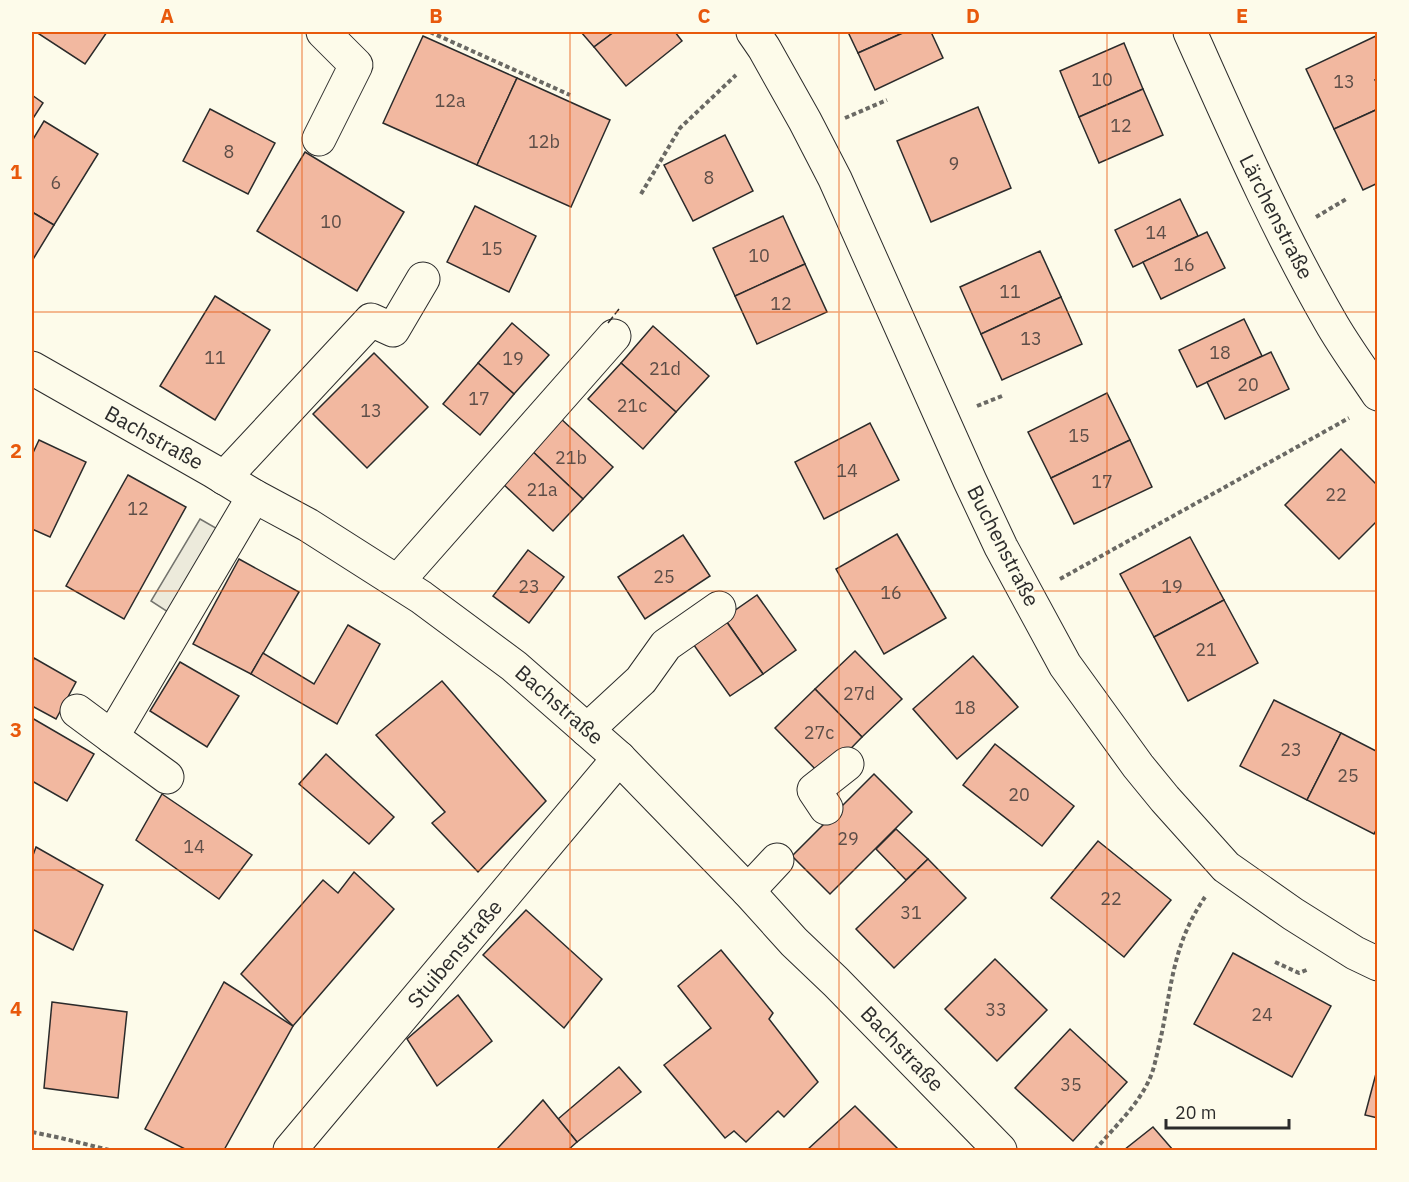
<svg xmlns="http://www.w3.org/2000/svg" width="1409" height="1182" font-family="'IBM Plex Sans',sans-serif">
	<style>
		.parking { fill: #eceadb; stroke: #74746e; stroke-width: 1.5 }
		.building { fill: #f2b8a0; stroke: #2b2b2b; stroke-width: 1.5 }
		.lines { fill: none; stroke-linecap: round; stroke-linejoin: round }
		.minor-casing { stroke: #2b2b2b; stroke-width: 35 }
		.path { stroke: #6a6964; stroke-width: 4; stroke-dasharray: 4.5 3; stroke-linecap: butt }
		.minor { stroke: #fdfbea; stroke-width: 33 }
		.fence { stroke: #2b2b2b; stroke-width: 1.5; stroke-dasharray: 8 3; stroke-linecap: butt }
		.grid { fill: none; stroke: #e8590c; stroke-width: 1.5; stroke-opacity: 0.55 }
		.labels { text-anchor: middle; stroke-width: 4.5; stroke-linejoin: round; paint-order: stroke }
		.number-label { font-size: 18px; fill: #5d4e48 }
		.street-label { font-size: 21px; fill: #2b2b2b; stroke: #fdfbea }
		.neatline { fill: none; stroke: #e8590c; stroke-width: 2 }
		.grid-label { font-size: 20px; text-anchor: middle; font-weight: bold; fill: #e8590c }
	</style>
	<rect width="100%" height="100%" fill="#fdfbea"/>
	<!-- parking -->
	<polygon class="parking" points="200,519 221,531 171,614 151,601"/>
	<!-- building -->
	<g class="building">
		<polygon points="36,32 107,32 85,64"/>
		<polygon points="581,32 614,32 594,47"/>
		<polygon points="614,32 675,32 682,41 626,86 594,47"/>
		<polygon points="848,32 905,32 858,53"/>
		<polygon points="905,32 931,32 943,58 875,90 858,53"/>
		<polygon points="1378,35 1378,79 1375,80 1378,85 1378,109 1334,129 1306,69"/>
		<polygon points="423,36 517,78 477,165 383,123"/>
		<polygon points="1124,43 1143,89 1079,117 1060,71"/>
		<polygon points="517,78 610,120 571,207 477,165"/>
		<polygon points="1143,89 1163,135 1099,163 1079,117"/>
		<polygon points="32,95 43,103 32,120"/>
		<polygon points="978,107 1011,188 931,222 897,141"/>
		<polygon points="210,109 275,143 248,194 183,161"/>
		<polygon points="1378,109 1378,183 1363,190 1334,129"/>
		<polygon points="44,121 98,154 54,225 32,212 32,141"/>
		<polygon points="725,135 753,191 693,221 664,165"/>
		<polygon points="305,152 404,212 357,291 257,231"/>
		<polygon points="1180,199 1198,236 1133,267 1115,230"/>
		<polygon points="475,206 536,236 509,292 447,262"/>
		<polygon points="32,212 54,225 32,261"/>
		<polygon points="783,216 805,264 735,296 713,248"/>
		<polygon points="1207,232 1225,268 1161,299 1143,262"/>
		<polygon points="1040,251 1061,297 981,334 960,287"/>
		<polygon points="805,264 827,312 757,344 735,296"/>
		<polygon points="215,296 270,330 215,420 160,386"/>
		<polygon points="1061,297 1082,344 1002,380 981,334"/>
		<polygon points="1244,319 1262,356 1197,387 1179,350"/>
		<polygon points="512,323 549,355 514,394 478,363"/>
		<polygon points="653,326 709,376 676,412 621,363"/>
		<polygon points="1271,352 1289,389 1225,419 1207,382"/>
		<polygon points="374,353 428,407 367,468 313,414"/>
		<polygon points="478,363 514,394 480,435 443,404"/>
		<polygon points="621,363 676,412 643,449 588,399"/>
		<polygon points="1107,393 1130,440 1051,478 1028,432"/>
		<polygon points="559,417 613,467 583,499 530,449"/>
		<polygon points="870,423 899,480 824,519 795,462"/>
		<polygon points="39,440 86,462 50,537 32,529 32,455"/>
		<polygon points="1130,440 1152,487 1074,524 1051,478"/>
		<polygon points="530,449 583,499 553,531 500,481"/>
		<polygon points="1341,449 1378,486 1378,520 1339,559 1285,505"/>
		<polygon points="128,475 186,507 124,619 66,586"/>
		<polygon points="897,534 946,618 884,654 836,569"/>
		<polygon points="683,535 710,576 645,619 618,577"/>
		<polygon points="1190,537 1224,600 1154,637 1120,574"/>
		<polygon points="528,550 564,577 529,623 493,596"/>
		<polygon points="239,559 299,592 251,674 193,644"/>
		<polygon points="757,595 796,650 763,674 724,618"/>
		<polygon points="1224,600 1258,663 1188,701 1154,637"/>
		<polygon points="724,618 763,674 730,696 691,641"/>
		<polygon points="348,625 380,644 337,724 251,674 263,653 314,684"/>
		<polygon points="855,651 902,699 862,737 815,689"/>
		<polygon points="973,656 1018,707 957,759 913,709"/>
		<polygon points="34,658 76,682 56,719 32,706 32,665"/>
		<polygon points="180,662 239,696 207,747 150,711"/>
		<polygon points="442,681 546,801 478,872 432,823 445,812 376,735"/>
		<polygon points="815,689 862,737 823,777 775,728"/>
		<polygon points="1274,700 1341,733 1307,800 1240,766"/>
		<polygon points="32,718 94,754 67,801 32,781"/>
		<polygon points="1341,733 1378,752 1378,826 1374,834 1307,800"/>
		<polygon points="995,744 1074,806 1042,846 963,785"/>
		<polygon points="326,754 394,817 369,844 299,784"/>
		<polygon points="874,774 912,812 830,894 792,856"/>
		<polygon points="162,794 252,855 219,899 136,840"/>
		<polygon points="896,829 928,859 906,880 876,849"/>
		<polygon points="1098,841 1171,900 1124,957 1051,898"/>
		<polygon points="36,847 103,885 73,950 32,929 32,858"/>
		<polygon points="928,859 966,898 894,968 856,929"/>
		<polygon points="354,872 394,909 293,1026 241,974 323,880 338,893"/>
		<polygon points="526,910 602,979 564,1028 483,955"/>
		<polygon points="721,950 773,1013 769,1019 818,1082 784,1117 778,1111 746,1142 734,1131 725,1138 664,1065 711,1028 678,986"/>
		<polygon points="1233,953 1331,1006 1292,1077 1194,1024"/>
		<polygon points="995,959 1047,1010 997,1061 945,1009"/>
		<polygon points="224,982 293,1026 224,1150 187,1150 145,1129"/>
		<polygon points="458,995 492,1041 437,1086 407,1039"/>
		<polygon points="52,1002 127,1012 118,1098 44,1088"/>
		<polygon points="1070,1029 1127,1082 1073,1141 1015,1088"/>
		<polygon points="1378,1066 1378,1118 1365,1115"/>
		<polygon points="619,1067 641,1092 577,1142 558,1119"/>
		<polygon points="543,1100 577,1142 568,1150 496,1150"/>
		<polygon points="855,1106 899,1150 807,1150"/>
		<polygon points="1153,1127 1173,1150 1124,1150"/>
	</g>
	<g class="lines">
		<!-- minor casing -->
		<g class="minor-casing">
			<g id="minor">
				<polyline points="753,32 764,48 805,121 835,179 970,481 1001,547 1065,665 1138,766 1165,799 1226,867 1293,914 1355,953 1378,964"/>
				<path d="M1190,32C1234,130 1276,227 1330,321C1344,346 1362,370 1378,394"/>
				<polyline points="319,139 356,65 323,32"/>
				<polyline points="32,368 213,471 254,496 308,525 421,597 514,666 619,758 748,891 794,942 836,982 1000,1150"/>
				<polyline points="224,478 371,320 393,330 423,279"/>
				<polyline points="398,581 614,336"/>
				<polyline points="77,711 112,737 254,496"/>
				<polyline points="587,730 641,680 666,645 719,608"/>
				<polyline points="112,737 167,777"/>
				<polyline points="826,808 814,790 847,764"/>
				<polyline points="748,891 777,860"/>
				<polyline points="290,1150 619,758"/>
			</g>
		</g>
		<!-- path -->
		<g class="path">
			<polyline points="430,32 570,95"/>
			<polyline points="845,118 887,100"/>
			<polyline points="641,194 680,128 736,75"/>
			<polyline points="1316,217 1348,198"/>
			<polyline points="977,406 1002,396"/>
			<polyline points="1060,579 1349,418"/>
			<polyline points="1275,962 1299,973 1309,969"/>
			<polyline points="32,1132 61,1138 109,1150"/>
			<path d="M1095,1150C1115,1126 1141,1103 1152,1073C1156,1061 1158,1048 1161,1037C1172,984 1173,944 1205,897"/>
		</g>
		<!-- minor -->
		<use href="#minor" class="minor"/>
		<!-- fence -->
		<polyline class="fence" points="608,323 619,309"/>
	</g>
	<!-- grid -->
	<path class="grid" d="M302,32V1150M570,32V1150M839,32V1150M1107,32V1150M32,312H1378M32,591H1378M32,870H1378"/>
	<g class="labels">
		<!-- number labels -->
		<g class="number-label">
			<text x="1102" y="86">10</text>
			<text x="1344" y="88">13</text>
			<text x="450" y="107">12a</text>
			<text x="1121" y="132">12</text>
			<text x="544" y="148">12b</text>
			<text x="229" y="158">8</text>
			<text x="954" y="170">9</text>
			<text x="709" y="184">8</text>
			<text x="56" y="189">6</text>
			<text x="331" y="228">10</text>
			<text x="1156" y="239">14</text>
			<text x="492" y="255">15</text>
			<text x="759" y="262">10</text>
			<text x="1184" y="271">16</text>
			<text x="1010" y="298">11</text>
			<text x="781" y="310">12</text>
			<text x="1031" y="345">13</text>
			<text x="1220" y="359">18</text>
			<text x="215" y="364">11</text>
			<text x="513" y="365">19</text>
			<text x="665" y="375">21d</text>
			<text x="1248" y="391">20</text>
			<text x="479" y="405">17</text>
			<text x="632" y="412">21c</text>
			<text x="371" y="417">13</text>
			<text x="1079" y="442">15</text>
			<text x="571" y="464">21b</text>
			<text x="847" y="477">14</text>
			<text x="1102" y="488">17</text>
			<text x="542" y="496">21a</text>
			<text x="1336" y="501">22</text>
			<text x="138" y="515">12</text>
			<text x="664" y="583">25</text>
			<text x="529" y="593">23</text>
			<text x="1172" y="593">19</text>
			<text x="891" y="599">16</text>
			<text x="1206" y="656">21</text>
			<text x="859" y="700">27d</text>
			<text x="965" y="714">18</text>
			<text x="819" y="739">27c</text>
			<text x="1291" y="756">23</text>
			<text x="1348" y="782">25</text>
			<text x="1019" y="801">20</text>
			<text x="848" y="845">29</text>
			<text x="194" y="853">14</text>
			<text x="1111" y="905">22</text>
			<text x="911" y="919">31</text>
			<text x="996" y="1016">33</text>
			<text x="1262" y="1021">24</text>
			<text x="1071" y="1091">35</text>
		</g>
		<!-- street labels -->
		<g class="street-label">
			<text transform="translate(1276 217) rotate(63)" y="7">Lärchenstraße</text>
			<text transform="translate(154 438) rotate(29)" y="7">Bachstraße</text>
			<text transform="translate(1003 546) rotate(63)" y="7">Buchenstraße</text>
			<text transform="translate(559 705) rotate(41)" y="7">Bachstraße</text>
			<text transform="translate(455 954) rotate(-50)" y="7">Stuibenstraße</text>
			<text transform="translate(902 1049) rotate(46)" y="7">Bachstraße</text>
		</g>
	</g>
	<!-- border -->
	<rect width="1409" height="1182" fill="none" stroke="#fdfbea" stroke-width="66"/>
	<!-- scale -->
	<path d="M1166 1119v9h123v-9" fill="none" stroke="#2b2b2b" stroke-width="3"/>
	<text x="1175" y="1119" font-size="18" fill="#2b2b2b" stroke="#fdfbea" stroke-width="4.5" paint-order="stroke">20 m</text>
	<rect x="33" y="33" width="1343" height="1116" class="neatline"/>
	<g class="grid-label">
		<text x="167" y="23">A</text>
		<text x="436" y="23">B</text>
		<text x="704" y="23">C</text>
		<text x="973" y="23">D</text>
		<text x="1242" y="23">E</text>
		<text x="16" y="179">1</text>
		<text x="16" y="458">2</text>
		<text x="16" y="737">3</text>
		<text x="16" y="1016">4</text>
	</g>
</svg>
